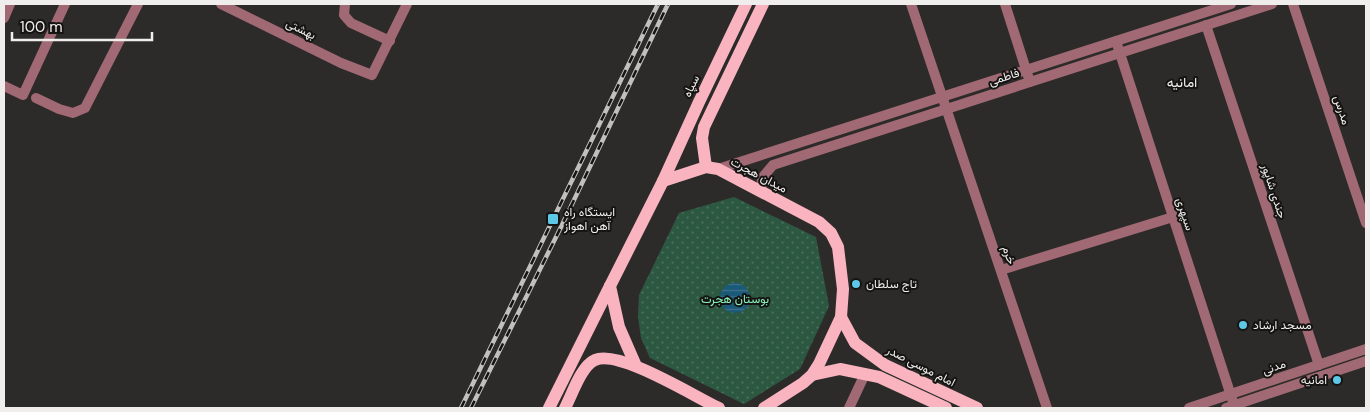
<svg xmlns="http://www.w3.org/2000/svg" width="1370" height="412" font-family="'DM Sans',Vazirmatn,sans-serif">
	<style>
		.park { fill: url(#park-dots) }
		.water { fill: url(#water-rules) }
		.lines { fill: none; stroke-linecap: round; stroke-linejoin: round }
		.minor { stroke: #a06973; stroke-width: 10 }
		.tertiary { stroke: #a06973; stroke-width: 10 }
		.primary { stroke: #f9b4c0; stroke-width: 12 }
		.rail-casing { stroke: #c1c0be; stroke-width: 4.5 }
		.rail { stroke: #151413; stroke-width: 2.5; stroke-dasharray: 8; stroke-linecap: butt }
		.poi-dot { fill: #5dc7e8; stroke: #151413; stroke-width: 2 }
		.labels { text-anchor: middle; stroke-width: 4; stroke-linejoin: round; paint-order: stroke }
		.street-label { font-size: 12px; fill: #efeeec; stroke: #151413 }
		.poi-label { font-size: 12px; fill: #efeeec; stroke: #151413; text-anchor: start }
		.park-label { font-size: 12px; fill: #86f3bb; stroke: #151413 }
		.neighbourhood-label { font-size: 14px; fill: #efeeec; stroke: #151413 }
	</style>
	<defs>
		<pattern id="park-dots" width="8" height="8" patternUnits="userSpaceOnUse" patternTransform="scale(1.25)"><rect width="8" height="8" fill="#2c5841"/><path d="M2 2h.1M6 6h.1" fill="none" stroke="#4b705d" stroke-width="1.8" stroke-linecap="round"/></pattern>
		<pattern id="water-rules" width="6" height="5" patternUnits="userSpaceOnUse" patternTransform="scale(1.25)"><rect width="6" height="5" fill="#1b5978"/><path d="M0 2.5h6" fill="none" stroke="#3c718b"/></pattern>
	</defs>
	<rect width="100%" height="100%" fill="#2d2b29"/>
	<!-- park -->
	<polygon class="park" points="734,197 816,237 829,306 800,369 744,404 650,358 641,338 638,317 639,295 679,213"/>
	<!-- water -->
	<circle class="water" cx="735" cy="298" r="15"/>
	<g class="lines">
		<!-- minor -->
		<g class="minor">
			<polyline points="221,4 341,63 372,75 407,4"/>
			<polyline points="345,4 344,15 351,23 390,41"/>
			<polyline points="1005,4 1030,82"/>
			<polyline points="4,18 10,4"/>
			<polyline points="1206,25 1319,365"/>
			<polyline points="1116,41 1235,408"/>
			<polyline points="4,86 23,95 65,4"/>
			<polyline points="36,98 59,109 73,113 85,108 138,4"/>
			<polyline points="1001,270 1173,217"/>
			<polyline points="849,408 865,374"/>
		</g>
		<!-- tertiary -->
		<g class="tertiary">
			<polyline points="911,4 1047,408"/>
			<polyline points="1293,4 1366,223"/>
			<polyline points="718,169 1231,4"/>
			<polyline points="761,192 762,178 773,165 1272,4"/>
			<polyline points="1189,408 1366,349"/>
			<polyline points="1226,408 1366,361"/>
		</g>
		<!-- primary -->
		<g class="primary">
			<polyline points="706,167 702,138 704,127 763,4"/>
			<polyline points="663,181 699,102 746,4"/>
			<polyline points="841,317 855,343 885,365 977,408"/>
			<polyline points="636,366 619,327 610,286 663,181 706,167 718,169 819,222 831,233 838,247 843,289 841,317 819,364 812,375 803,383 764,408"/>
			<polyline points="812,375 840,369 879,377 946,408"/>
			<polyline points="549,408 610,286"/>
			<path d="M565,408C572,395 581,366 595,360C619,349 695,397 719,408"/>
		</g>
		<!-- rail casing -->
		<g class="rail-casing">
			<g id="rail">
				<polyline points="461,408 658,4"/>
				<polyline points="471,408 562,225 668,4"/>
			</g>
		</g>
		<!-- rail -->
		<use href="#rail" class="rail"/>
	</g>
	<!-- markers -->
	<g class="poi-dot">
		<rect x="547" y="213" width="12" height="12" rx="2.5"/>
		<circle cx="856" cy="284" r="5"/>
		<circle cx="1243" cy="325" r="5"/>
		<circle cx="1337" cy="380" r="5"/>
	</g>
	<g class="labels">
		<!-- street labels -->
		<g class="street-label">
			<text transform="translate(301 29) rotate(26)" y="4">بهشتی</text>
			<text transform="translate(1004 77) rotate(-18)" y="4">فاطمی</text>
			<text transform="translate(691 86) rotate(-64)" y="4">سپاه</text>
			<text transform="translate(1342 110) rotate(72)" y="4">مدرس</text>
			<text transform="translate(759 175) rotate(28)" y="4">میدان هجرت</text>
			<text transform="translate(1274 191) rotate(72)" y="4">جندی شاپور</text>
			<text transform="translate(1185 214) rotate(72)" y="4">سپهری</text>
			<text transform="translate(1009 255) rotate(71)" y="4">خرم</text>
			<text transform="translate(921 366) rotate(27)" y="4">امام موسی صدر</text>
			<text transform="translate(1274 367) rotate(-19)" y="4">مدنی</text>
		</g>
		<!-- poi labels -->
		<g class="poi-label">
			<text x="564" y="216">ایستگاه راه<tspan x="564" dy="14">آهن اهواز</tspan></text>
			<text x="866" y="288">تاج سلطان</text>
			<text x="1253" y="329">مسجد ارشاد</text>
			<text x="1327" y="384" text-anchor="end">امانیه</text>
		</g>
		<!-- park labels -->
		<g class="park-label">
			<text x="735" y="303">بوستان هجرت</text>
		</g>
		<!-- neighbourhood labels -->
		<g class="neighbourhood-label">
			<text x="1182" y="87">امانیه</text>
		</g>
	</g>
	<!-- border -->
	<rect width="1370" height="412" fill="none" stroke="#efeeec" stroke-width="10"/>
	<!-- scale -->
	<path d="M12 32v8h140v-8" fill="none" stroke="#efeeec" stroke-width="2.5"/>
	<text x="20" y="32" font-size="15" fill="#efeeec" stroke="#151413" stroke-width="4" paint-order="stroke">100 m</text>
</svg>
